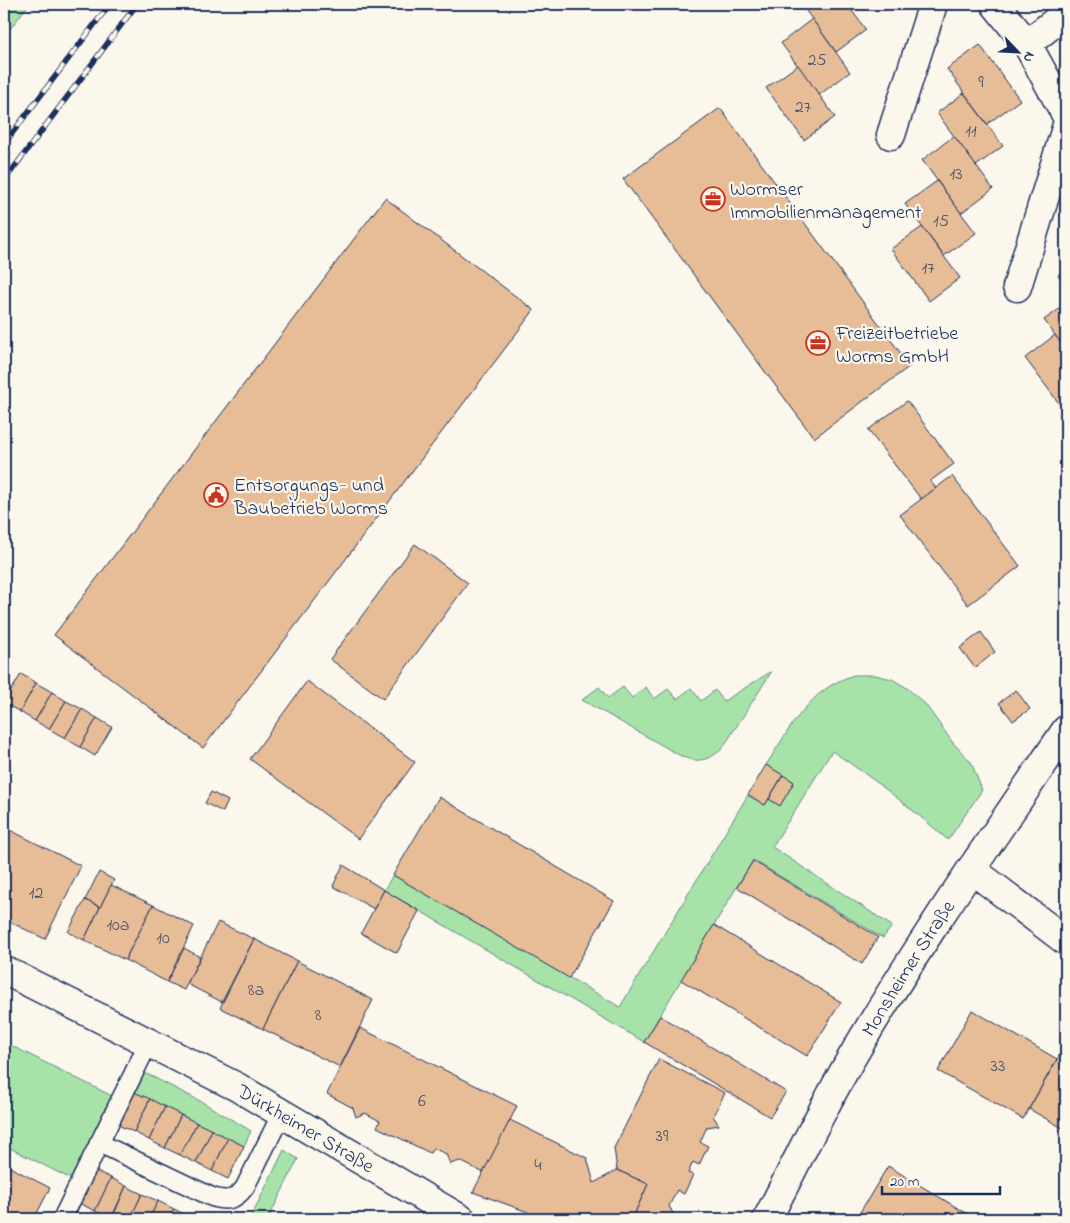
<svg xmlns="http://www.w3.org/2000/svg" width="1070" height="1223" font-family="'Indie Flower',sans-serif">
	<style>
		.green { fill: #a7e3a9; stroke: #618984 }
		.building { fill: #e7bd97; stroke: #1b2f5e }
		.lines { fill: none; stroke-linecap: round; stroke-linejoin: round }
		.service-casing { stroke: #1b2f5e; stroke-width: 21 }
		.minor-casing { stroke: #1b2f5e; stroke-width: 31 }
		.service { stroke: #fbf7ec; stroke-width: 18 }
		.minor { stroke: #fbf7ec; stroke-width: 28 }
		.rail-casing { stroke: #1b2f5e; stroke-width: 5.5 }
		.rail { stroke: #fbf7ec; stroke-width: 4; stroke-dasharray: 11; stroke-linecap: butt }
		.labels { text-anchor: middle; stroke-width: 4.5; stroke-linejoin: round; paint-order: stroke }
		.number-label { font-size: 18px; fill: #4e526c }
		.poi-label { font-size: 20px; fill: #1b2f5e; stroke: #fbf7ec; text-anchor: start }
		.street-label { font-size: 20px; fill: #1b2f5e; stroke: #fbf7ec }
	</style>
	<rect width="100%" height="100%" fill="#fbf7ec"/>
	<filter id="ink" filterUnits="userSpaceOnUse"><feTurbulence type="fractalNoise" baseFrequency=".02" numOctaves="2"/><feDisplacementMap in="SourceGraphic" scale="10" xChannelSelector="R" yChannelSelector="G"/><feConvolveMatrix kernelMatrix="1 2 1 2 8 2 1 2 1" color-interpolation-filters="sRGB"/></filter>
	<g filter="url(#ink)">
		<!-- green -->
		<g class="green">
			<polygon points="4,4 29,4 4,37"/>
			<path d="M772,671L722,749C709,760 697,764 681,756L582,700L599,687L608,698L623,687L632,698L646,687L654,699L668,689L677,699L691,688L701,701L715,690L724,701Z"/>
			<path d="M854,675H875L892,679L907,688L925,704L953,743L971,762L982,790L948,840C911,808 873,778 832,751L772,847L892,926L883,938L753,860L644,1042L384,890L393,875L620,1007L748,795L765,805L769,799L780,805L794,782L766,765C791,727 809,689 854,675Z"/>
			<polygon points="4,1042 112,1096 71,1179 4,1145"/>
			<polygon points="143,1072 202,1102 251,1131 244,1146 134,1092"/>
			<polygon points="284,1150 298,1159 268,1219 250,1219"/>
		</g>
		<!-- building -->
		<g class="building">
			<polygon points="801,4 847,4 866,30 836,52"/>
			<polygon points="812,19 850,72 819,95 781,43"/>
			<polygon points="980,45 1020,100 987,124 947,69"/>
			<polygon points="798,65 835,117 804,140 766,88"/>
			<polygon points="964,93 1003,146 976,166 937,113"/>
			<polygon points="720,108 910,366 814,438 623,179"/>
			<polygon points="954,136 993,189 961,213 922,160"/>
			<polygon points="937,181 976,233 944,256 905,204"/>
			<polygon points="385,198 534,310 203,748 54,635"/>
			<polygon points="922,227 960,278 929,301 891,249"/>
			<polygon points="1066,269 1066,286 1058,275"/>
			<polygon points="1066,304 1066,350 1044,320"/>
			<polygon points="1055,335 1066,350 1066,409 1064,410 1025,358"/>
			<polygon points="907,401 954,464 930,481 936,488 921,499 868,430"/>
			<polygon points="952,476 1020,566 968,605 900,515"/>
			<polygon points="415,544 468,583 383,699 330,659"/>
			<polygon points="981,632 995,652 975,668 960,648"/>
			<polygon points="21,674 36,683 20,712 4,703"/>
			<polygon points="307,681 415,762 358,839 250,759"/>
			<polygon points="36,683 52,692 35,721 20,712"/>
			<polygon points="1016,690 1030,709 1013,721 999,703"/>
			<polygon points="52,692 66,701 49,729 35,721"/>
			<polygon points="66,701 82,709 65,738 49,729"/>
			<polygon points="82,709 97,718 80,747 65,738"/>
			<polygon points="97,718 112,727 95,756 80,747"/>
			<polygon points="766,765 783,775 765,805 748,795"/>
			<polygon points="783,775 794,782 780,806 769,799"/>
			<polygon points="211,792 228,801 223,812 205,803"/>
			<polygon points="439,797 614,901 569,978 393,875"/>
			<polygon points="4,827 81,866 45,939 4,919"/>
			<polygon points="753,861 878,937 862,964 737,887"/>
			<polygon points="343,865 384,890 374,909 333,886"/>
			<polygon points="99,872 114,880 100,907 85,900"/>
			<polygon points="111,885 153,905 125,960 84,940"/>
			<polygon points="384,890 419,911 397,953 361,933"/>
			<polygon points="85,900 100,907 84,940 68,932"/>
			<polygon points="153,905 194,926 167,982 125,960"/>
			<polygon points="218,922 254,939 222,1002 187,984"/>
			<polygon points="714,925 841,1002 807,1056 681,980"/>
			<polygon points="254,939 297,961 263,1029 220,1008"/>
			<polygon points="184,948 200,957 184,990 167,982"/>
			<polygon points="297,961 373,1000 340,1067 263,1029"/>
			<polygon points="972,1010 1057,1059 1023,1119 938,1071"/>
			<polygon points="660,1016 786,1092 770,1117 644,1042"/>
			<polygon points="360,1028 517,1106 484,1173 460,1161 450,1164 446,1154 433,1148 430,1153 377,1127 380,1121 365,1113 356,1117 353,1108 327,1094"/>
			<polygon points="1063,1049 1066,1050 1066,1130 1029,1109"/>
			<polygon points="659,1059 725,1093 713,1116 719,1125 707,1127 700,1142 708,1146 699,1165 693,1162 688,1173 693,1175 684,1194 677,1190 669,1206 674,1215 665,1219 632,1219 648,1184 617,1170 614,1148"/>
			<polygon points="134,1092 150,1099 134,1132 118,1125"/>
			<polygon points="150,1099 165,1107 149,1140 134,1132"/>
			<polygon points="165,1107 181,1115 165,1148 149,1140"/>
			<polygon points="181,1115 197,1123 180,1155 165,1148"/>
			<polygon points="510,1120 587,1158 594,1183 617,1170 648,1184 632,1219 522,1219 528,1212 473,1192"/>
			<polygon points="197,1123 212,1130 196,1163 180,1155"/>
			<polygon points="212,1130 228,1138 212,1171 196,1163"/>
			<polygon points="228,1138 244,1146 228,1179 212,1171"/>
			<polygon points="4,1164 50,1188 34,1219 16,1219 4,1213"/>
			<polygon points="888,1166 964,1212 960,1219 856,1219"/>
			<polygon points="96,1171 111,1178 95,1211 79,1203"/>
			<polygon points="111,1178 126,1186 111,1219 95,1211"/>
			<polygon points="126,1186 142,1194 130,1219 112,1219"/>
			<polygon points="142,1194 158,1201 149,1219 130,1219"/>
			<polygon points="158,1201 174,1209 169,1219 149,1219"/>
			<polygon points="174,1209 190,1217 188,1219 169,1219"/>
			<polygon points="964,1212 977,1219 960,1219"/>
			<polygon points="4,1213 16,1219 4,1219"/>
		</g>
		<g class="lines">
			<!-- service casing -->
			<g class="service-casing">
				<g id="service">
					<path d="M99,1143L212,1197C227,1202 236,1200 245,1187L282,1113"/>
					<polyline points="62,1219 149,1042"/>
				</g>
			</g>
			<!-- minor casing -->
			<g class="minor-casing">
				<g id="minor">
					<polyline points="995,4 1027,44 1066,115"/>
					<polyline points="1027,44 1066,13"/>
					<polyline points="891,135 933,4"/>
					<polyline points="1017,287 1066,128"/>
					<polyline points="971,869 1066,941"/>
					<path id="s1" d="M4,970L237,1087L461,1219"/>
					<path id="s2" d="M767,1219C796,1164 823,1106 855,1052C920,941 994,836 1066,730"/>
				</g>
			</g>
			<!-- service -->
			<use href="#service" class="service"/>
			<!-- minor -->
			<use href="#minor" class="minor"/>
			<!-- rail casing -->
			<g class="rail-casing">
				<g id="rail">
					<polyline points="4,144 110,4"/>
					<polyline points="4,181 137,4"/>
				</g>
			</g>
			<!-- rail -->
			<use href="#rail" class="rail"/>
		</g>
	</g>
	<!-- icons -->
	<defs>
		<g id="office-ring" transform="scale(1.25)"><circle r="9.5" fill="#fbf7ec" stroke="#c8321e" stroke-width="1.5"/><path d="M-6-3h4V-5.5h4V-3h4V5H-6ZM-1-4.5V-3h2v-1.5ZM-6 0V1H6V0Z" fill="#c8321e"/></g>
		<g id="civic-ring" transform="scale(1.25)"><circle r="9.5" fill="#fbf7ec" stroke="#c8321e" stroke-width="1.5"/><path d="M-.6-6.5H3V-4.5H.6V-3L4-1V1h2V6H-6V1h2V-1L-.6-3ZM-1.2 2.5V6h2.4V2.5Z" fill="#c8321e"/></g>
	</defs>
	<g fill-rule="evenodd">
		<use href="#office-ring" x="713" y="199"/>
		<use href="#office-ring" x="818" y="343"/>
		<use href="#civic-ring" x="216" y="495"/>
	</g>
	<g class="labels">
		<!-- number labels -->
		<g class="number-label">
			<text x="817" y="65">25</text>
			<text x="981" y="87">9</text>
			<text x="803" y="112">27</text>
			<text x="971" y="136">11</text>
			<text x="956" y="179">13</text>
			<text x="941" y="226">15</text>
			<text x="928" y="273">17</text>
			<text x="36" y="898">12</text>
			<text x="118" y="930">10a</text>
			<text x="163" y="943">10</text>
			<text x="256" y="995">8a</text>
			<text x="318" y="1020">8</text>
			<text x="998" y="1071">33</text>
			<text x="422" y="1106">6</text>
			<text x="662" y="1141">39</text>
			<text x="538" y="1170">4</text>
		</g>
		<!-- poi labels -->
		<g class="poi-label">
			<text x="730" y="195">Wormser<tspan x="730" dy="23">Immobilienmanagement</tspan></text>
			<text x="836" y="339">Freizeitbetriebe<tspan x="836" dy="23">Worms GmbH</tspan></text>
			<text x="234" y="491">Entsorgungs- und<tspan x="234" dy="23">Baubetrieb Worms</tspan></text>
		</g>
		<!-- street labels -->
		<g class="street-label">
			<text dy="7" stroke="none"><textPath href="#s2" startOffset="288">Monsheimer Straße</textPath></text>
			<text dy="7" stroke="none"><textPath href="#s1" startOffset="341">Dürkheimer Straße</textPath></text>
		</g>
	</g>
	<!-- margin -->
	<rect width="1070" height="1223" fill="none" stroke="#fbf7ec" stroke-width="20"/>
	<rect x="10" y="10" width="1050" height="1203" fill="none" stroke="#1b2f5e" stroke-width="2" filter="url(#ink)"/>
	<!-- north arrow -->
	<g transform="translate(1018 52) rotate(115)" stroke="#fbf7ec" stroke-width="4" paint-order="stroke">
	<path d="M0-4L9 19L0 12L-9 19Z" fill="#1b2f5e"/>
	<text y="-8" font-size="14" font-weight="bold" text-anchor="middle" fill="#1b2f5e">N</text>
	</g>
	<!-- scale -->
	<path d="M882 1186v8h118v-8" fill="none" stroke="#1b2f5e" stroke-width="2.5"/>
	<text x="890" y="1186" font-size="15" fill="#1b2f5e" stroke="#fbf7ec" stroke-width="4" paint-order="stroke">20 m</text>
</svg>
